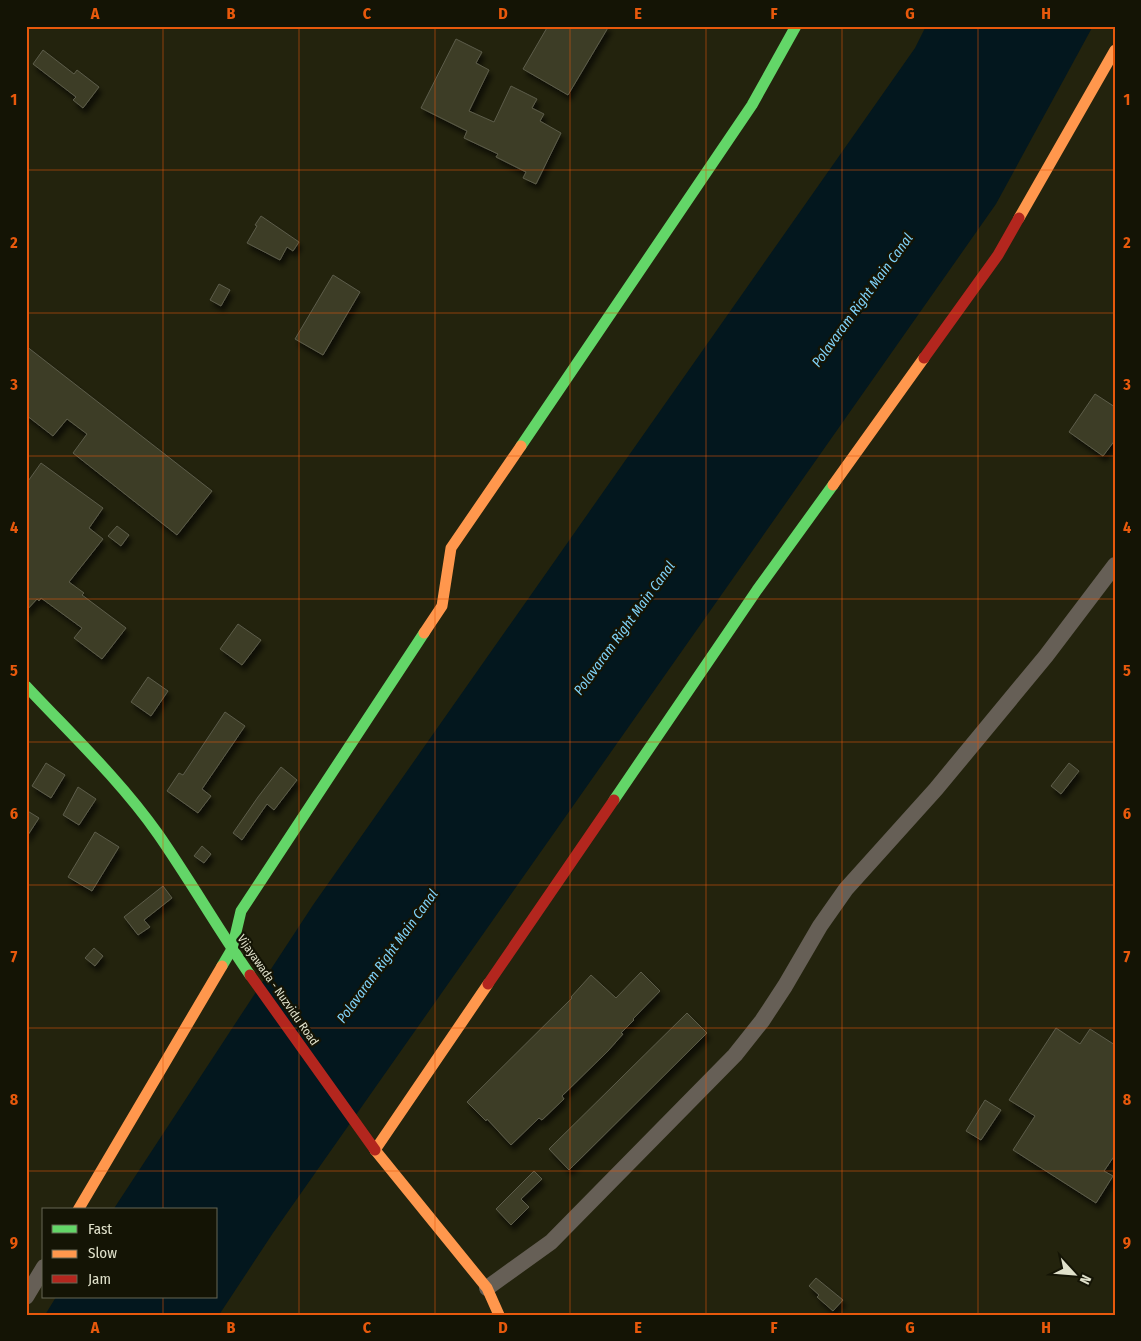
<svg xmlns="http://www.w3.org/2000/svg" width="1141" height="1341" font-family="'Fira Sans Condensed',sans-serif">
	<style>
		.water { fill: #03171e }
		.building { fill: #3d3d25; stroke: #5d5d4b; filter: url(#shadow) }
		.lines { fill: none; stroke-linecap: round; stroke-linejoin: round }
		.street { stroke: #665f56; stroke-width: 16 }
		.fast { stroke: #63d668; stroke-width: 11 }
		.slow { stroke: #ff974d; stroke-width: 11 }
		.jam { stroke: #b3261e; stroke-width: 11 }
		.grid { fill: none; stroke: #e8590c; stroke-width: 1; stroke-opacity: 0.55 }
		.labels { text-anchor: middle; stroke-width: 4.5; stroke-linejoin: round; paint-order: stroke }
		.street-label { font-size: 12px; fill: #e0e1cb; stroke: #141405 }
		.water-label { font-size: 14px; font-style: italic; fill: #7fd1f7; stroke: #141405 }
		.neatline { fill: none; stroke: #e8590c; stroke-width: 2 }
		.grid-label { font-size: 16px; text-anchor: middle; font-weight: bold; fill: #e8590c }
	</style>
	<defs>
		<filter id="shadow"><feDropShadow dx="3" dy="5.5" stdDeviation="2.5" flood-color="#0009"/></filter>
	</defs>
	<rect width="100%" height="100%" fill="#23230d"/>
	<!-- water -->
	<polygon class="water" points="926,26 1093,26 996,204 273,1233 219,1315 45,1315 56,1297 216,1297 216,1210 113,1210 313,905 915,48"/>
	<!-- building -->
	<g class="building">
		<polygon points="548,26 609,26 568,95 523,69"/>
		<polygon points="456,39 482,52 476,63 489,70 469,111 494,122 511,86 537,99 532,108 544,114 540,121 561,133 536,184 523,178 526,172 496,157 498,154 464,138 467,131 421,108"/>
		<polygon points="43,50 74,74 77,70 99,87 83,108 73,100 76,97 33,64"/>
		<polygon points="261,216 299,242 293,251 287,247 280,260 247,243 257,226 255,225"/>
		<polygon points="333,275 360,292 323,355 295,339"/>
		<polygon points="219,284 230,290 221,306 210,300"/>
		<polygon points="26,346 212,491 177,535 73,453 87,434 67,419 53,436 26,415"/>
		<polygon points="1095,394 1115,407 1115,440 1103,456 1069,432"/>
		<polygon points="41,463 103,508 89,528 103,539 69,582 84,593 82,595 126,628 102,659 74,638 82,628 41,598 39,601 37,599 26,611 26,484"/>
		<polygon points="117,526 129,535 121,546 108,536"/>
		<polygon points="238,624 261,640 242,665 220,649"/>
		<polygon points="148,677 168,691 151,716 131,702"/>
		<polygon points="225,712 245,726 202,789 211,796 198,813 167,791 179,773 183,775"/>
		<polygon points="46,763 65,775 51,798 32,786"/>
		<polygon points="1069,763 1079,771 1061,794 1051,786"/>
		<polygon points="281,767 297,780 274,810 267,804 242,840 233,833 258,797"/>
		<polygon points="78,787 96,799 79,825 63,815"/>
		<polygon points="26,810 39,818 26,838"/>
		<polygon points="95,832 119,847 92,891 68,877"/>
		<polygon points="202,846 211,854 204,863 194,856"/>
		<polygon points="163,886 172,898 144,920 150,927 138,935 124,917"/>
		<polygon points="94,948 103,956 95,966 85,958"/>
		<polygon points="641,972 660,991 633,1019 634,1020 621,1033 623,1034 608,1051 562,1096 564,1099 542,1120 539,1118 511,1145 487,1119 486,1121 467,1102 572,998 571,997 591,975 616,998"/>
		<polygon points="687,1013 707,1033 569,1170 549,1149"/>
		<polygon points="1056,1028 1080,1044 1090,1029 1115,1045 1115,1155 1104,1171 1113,1176 1096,1203 1013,1150 1035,1116 1009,1100"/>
		<polygon points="985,1100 1001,1110 981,1140 966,1131"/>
		<polygon points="534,1171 542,1179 521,1199 529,1207 511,1225 496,1209"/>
		<polygon points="816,1278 843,1300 833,1311 817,1297 819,1295 809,1286"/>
	</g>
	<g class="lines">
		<!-- street -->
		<g class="street">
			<polyline points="487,1288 551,1242 735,1055 762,1021 785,986 820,926 846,889 936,789 1046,656 1115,565"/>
			<polyline points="26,1297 44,1267"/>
		</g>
		<!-- fast -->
		<g class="fast">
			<polyline points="521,446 752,105 796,26"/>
			<path d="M26,686C71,734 120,780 158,834C190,880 218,929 250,975"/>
			<polyline points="614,800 757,590 833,485"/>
			<polyline points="222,966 232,949 241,911 424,633"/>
		</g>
		<!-- slow -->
		<g class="slow">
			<polyline points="1019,218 1115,50"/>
			<polyline points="833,485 924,358"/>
			<polyline points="424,633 442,606 451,548 521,446"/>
			<polyline points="375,1150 488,984"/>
			<polyline points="375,1150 487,1288 499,1315"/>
			<polyline points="78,1210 222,966"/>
		</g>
		<!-- jam -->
		<g class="jam">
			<polyline points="924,358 998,255 1019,218"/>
			<polyline points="250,975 375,1150"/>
			<polyline points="488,984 614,800"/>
		</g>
	</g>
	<!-- grid -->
	<path class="grid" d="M163,26V1210M299,26V1315M435,26V1315M570,26V1315M706,26V1315M842,26V1315M978,26V1315M26,170H1115M26,313H1115M26,456H1115M26,599H1115M26,742H1115M26,885H1115M26,1028H1115M26,1171H1115M163,1297V1315"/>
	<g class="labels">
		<!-- street labels -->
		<g class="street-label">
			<text transform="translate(278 990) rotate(55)" y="4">Vijayawada - Nuzvidu Road</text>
		</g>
		<!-- water labels -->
		<g class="water-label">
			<text transform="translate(862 300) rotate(-54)" y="5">Polavaram Right Main Canal</text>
			<text transform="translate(624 628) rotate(-54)" y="5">Polavaram Right Main Canal</text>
			<text transform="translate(387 956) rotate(-54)" y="5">Polavaram Right Main Canal</text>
		</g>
	</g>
	<!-- border -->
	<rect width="1141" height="1341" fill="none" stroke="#141405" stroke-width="55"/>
	<!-- legend -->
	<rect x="42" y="1208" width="175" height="90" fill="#141405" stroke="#666654"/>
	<rect x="52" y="1225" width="25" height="8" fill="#63d668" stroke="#666654"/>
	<text x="88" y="1234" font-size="15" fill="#e0e1cb">Fast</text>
	<rect x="52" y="1250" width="25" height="8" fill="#ff974d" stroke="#666654"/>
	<text x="88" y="1258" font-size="15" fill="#e0e1cb">Slow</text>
	<rect x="52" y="1275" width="25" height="8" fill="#b3261e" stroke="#666654"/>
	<text x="88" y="1284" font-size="15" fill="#e0e1cb">Jam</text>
	<!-- north arrow -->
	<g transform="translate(1074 1274) rotate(116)" stroke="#141405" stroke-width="4" paint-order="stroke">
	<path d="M0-4L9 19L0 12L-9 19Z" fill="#e0e1cb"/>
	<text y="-8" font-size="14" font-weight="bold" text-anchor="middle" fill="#e0e1cb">N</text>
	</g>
	<rect x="28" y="28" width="1086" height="1286" class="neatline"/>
	<g class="grid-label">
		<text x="95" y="19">A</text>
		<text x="231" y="19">B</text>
		<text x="367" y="19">C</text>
		<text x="503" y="19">D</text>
		<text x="638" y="19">E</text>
		<text x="774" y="19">F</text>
		<text x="910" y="19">G</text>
		<text x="1046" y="19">H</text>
		<text x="14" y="105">1</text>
		<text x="1127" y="105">1</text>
		<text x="14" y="248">2</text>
		<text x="1127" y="248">2</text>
		<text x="14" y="390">3</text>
		<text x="1127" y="390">3</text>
		<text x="14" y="533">4</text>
		<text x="1127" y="533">4</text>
		<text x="14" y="676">5</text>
		<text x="1127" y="676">5</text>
		<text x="14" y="819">6</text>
		<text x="1127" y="819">6</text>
		<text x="14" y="962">7</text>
		<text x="1127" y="962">7</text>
		<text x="14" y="1105">8</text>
		<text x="1127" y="1105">8</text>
		<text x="14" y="1248">9</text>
		<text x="1127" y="1248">9</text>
		<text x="95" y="1333">A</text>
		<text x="231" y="1333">B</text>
		<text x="367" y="1333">C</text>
		<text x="503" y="1333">D</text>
		<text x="638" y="1333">E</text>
		<text x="774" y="1333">F</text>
		<text x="910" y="1333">G</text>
		<text x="1046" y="1333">H</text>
	</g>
</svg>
